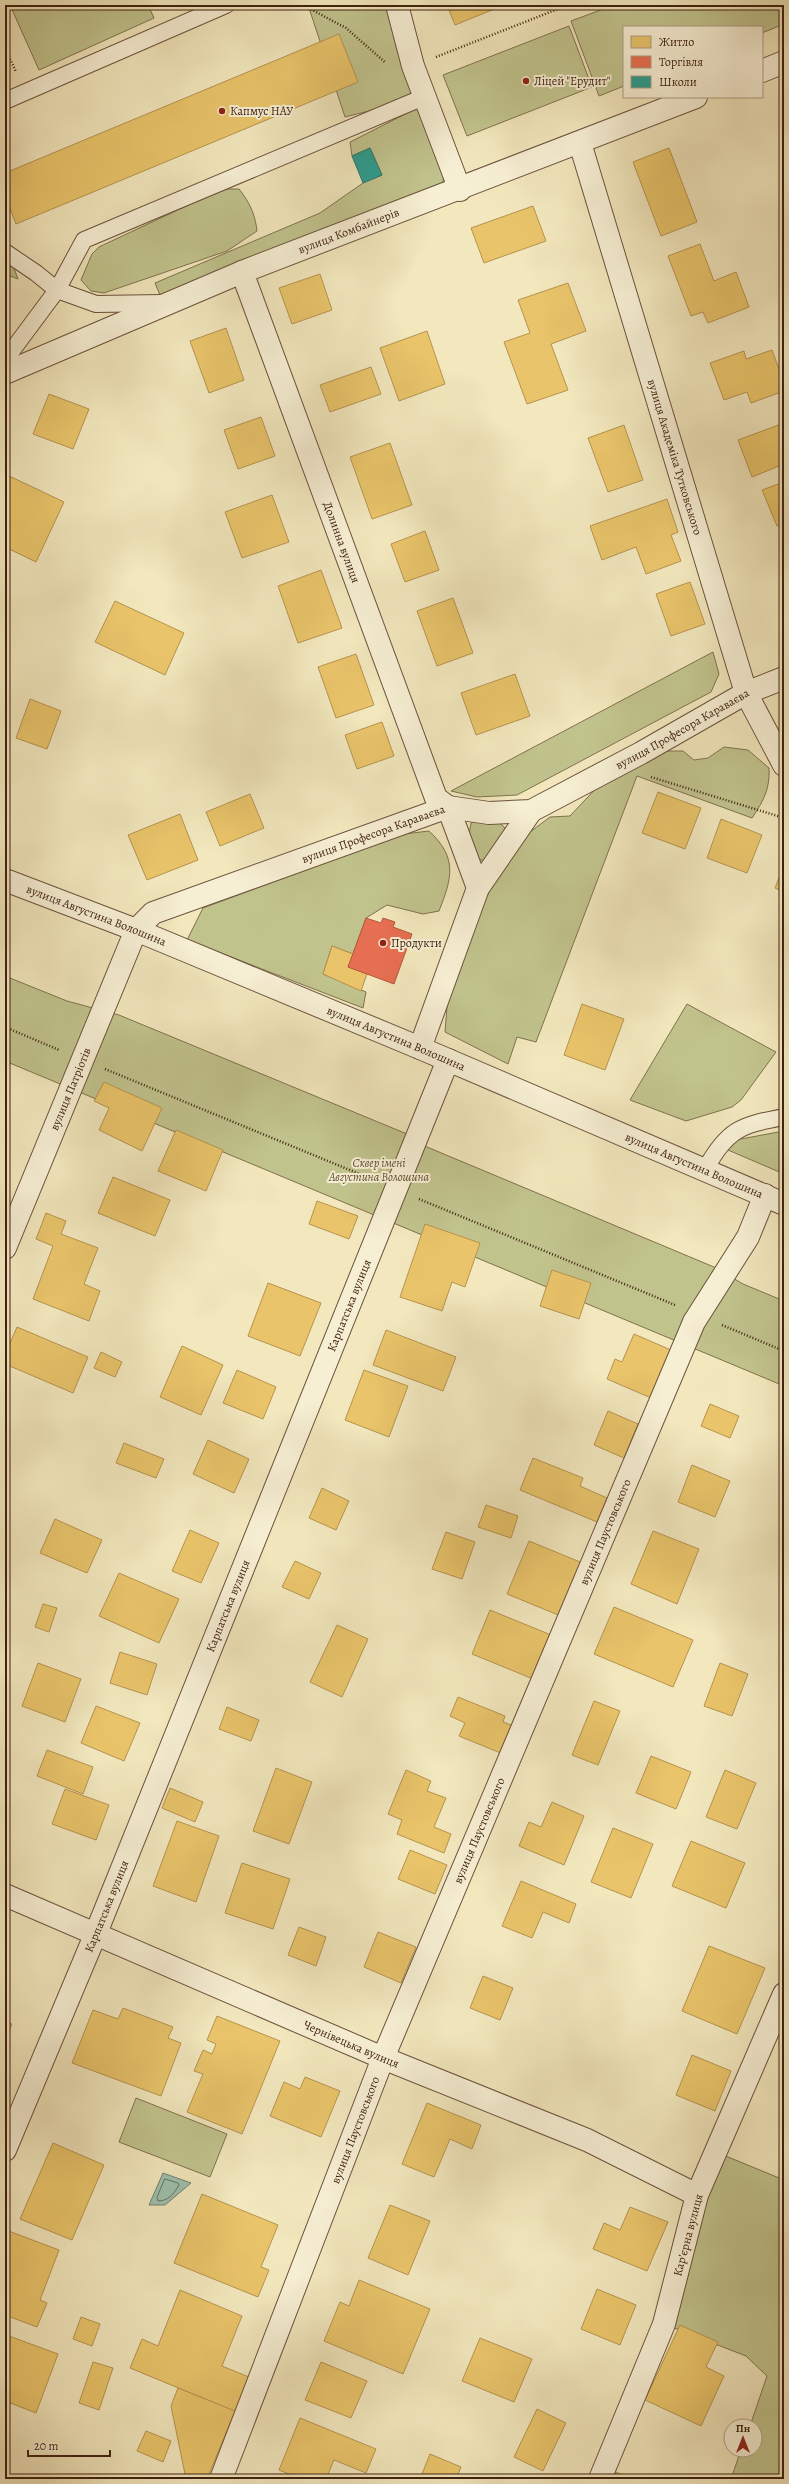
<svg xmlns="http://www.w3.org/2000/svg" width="789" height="2484" font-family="Alegreya,serif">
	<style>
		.green { fill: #c1c38d; stroke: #80724e }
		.water { fill: #9cc0ad; stroke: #76806e }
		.homes { fill: #e9c46a; stroke: #b6934f }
		.shops { fill: #e76f51; stroke: #b4583e }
		.schools { fill: #2a9d8f; stroke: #307869 }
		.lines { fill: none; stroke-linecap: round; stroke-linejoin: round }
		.shore { stroke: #6d705e; stroke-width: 1 }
		.lane-casing { stroke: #6b523b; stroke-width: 18 }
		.street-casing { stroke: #6b523b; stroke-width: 24 }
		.path { stroke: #3e2110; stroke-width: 2.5; stroke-dasharray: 1 2; stroke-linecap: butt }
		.lane { stroke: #f7efd4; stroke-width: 16 }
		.street { stroke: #f7efd4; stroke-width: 22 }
		.poi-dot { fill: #8f2418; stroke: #f7efd4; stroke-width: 1.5 }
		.labels { text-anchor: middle; stroke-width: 4; stroke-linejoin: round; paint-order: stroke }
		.poi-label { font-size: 12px; fill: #3e2110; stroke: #f7efd4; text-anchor: start }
		.street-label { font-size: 12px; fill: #3e2110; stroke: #f7efd4 }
		.park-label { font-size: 12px; font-style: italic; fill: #5f4a2f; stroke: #f7efd4 }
	</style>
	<rect width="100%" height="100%" fill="#f2e7bd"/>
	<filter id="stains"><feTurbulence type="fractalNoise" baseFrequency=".005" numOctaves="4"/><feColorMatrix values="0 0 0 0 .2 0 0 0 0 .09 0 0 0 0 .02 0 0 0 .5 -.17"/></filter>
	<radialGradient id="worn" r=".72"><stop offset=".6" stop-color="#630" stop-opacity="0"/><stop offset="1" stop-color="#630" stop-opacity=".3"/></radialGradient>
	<!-- green -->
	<g class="green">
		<polygon points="10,5 148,5 154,18 39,70"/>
		<polygon points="308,5 404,5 424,97 345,117"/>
		<polygon points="614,5 784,5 784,24 762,33 762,27 624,27 624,86 599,96 571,21"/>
		<polygon points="569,26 592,87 467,136 443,75"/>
		<polygon points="423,105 447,160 442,186 160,295 155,283 320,213 363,183 382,175 370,148 352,156 350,142"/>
		<path d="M222,189H239C250,203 255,214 257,231L227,251L104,293L91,291L81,280L92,254L99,247Z"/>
		<polygon points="5,258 12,263 18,279 5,274"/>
		<polygon points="713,652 719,674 711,692 517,795 477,797 451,791"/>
		<path d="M724,747L748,750L769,768C770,789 764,800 752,818L637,776L536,1042L517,1037L508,1064L445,1032L448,994L492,878L522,838L550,817L570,816L601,783L666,751H683L694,760L708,758Z"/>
		<polygon points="489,813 505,828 505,843 488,862 475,858 467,847 471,823"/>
		<path d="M429,831C458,858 452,878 439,911L423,914L387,905L366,918L353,954L332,946L323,974L366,992L363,1008L187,940L203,908L404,834Z"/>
		<polygon points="5,976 67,1001 119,1015 407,1134 427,1147 714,1267 743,1284 784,1301 784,1386 5,1061"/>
		<polygon points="687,1004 776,1052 741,1100 732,1107 686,1121 630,1100"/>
		<polygon points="784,1131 784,1174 714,1144"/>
		<polygon points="136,2098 227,2134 210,2177 119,2142"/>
		<polygon points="716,2152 784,2180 784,2479 731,2479 741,2450 755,2450 755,2426 750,2426 767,2376 746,2356 664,2324"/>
	</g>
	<!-- water -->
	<polygon class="water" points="163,2173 191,2183 165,2205 149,2205"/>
	<!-- homes -->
	<g class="homes">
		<polygon points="447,5 504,5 455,25"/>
		<polygon points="339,34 358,82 16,224 5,196 5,173"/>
		<polygon points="669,148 697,222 661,236 633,162"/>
		<polygon points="533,206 546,241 484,263 471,228"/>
		<polygon points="700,244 714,281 736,272 749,307 708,323 703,312 691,316 668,256"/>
		<polygon points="320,274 332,310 292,324 279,288"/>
		<polygon points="568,283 586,331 551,344 568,390 527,404 504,342 530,333 518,300"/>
		<polygon points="226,328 244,380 209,393 190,341"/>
		<polygon points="427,331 445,384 399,401 380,348"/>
		<polygon points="772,350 784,383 784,391 751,403 747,392 724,400 710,363 744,351 746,359"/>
		<polygon points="371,367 381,394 330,412 320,385"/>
		<polygon points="49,394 89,409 73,449 33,434"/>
		<polygon points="261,417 275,456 238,469 224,430"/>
		<polygon points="784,423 784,464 752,477 738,440"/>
		<polygon points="624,425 643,480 608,492 588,438"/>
		<polygon points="390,443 412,505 372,519 350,457"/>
		<polygon points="5,474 64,502 36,562 5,547"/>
		<polygon points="784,482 784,523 777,526 762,490"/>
		<polygon points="272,495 289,542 242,558 225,512"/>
		<polygon points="667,499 678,532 671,535 681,561 646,574 636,547 602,560 590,526"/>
		<polygon points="425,531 439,570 405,582 391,544"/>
		<polygon points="321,570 342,628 298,643 278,586"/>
		<polygon points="5,579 10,581 5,592"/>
		<polygon points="690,582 705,624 671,636 656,594"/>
		<polygon points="453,598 473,653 437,666 417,611"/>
		<polygon points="115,601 184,633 165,675 95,642"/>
		<polygon points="356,654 374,705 336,718 318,667"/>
		<polygon points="515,674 530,716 476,735 461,693"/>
		<polygon points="30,699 61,711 47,749 16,738"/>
		<polygon points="382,722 394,756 357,769 345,735"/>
		<polygon points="658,792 701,808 685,849 642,833"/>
		<polygon points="250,794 264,828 220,846 206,812"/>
		<polygon points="180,814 198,860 147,880 128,835"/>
		<polygon points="721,819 762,835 747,873 707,858"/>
		<polygon points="784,865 784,892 775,888"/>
		<polygon points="332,946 353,954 348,967 367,974 361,991 323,974"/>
		<polygon points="582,1004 624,1019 605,1070 564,1055"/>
		<polygon points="104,1082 162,1108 142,1151 99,1130 109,1108 94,1101"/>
		<polygon points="176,1130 223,1150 206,1191 158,1171"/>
		<polygon points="113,1177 170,1200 155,1236 98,1213"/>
		<polygon points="317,1201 358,1216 349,1239 309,1224"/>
		<polygon points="46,1213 66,1221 61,1234 98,1248 84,1284 100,1291 89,1321 33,1299 53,1246 36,1239"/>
		<polygon points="425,1224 480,1243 465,1287 452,1282 442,1311 400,1297"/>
		<polygon points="552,1270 591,1283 579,1319 540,1306"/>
		<polygon points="268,1283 321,1303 300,1356 248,1336"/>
		<polygon points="17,1327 88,1357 73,1393 5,1364 5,1355"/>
		<polygon points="386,1330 456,1357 443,1391 373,1365"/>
		<polygon points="634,1334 671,1350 651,1398 607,1379 615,1359 622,1362"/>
		<polygon points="182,1346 223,1365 201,1415 160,1397"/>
		<polygon points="101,1352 122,1362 115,1377 94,1368"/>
		<polygon points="237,1370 276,1387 263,1419 223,1403"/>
		<polygon points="364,1370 408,1386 389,1437 345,1420"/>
		<polygon points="710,1404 739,1416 730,1438 701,1426"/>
		<polygon points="608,1411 638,1424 624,1458 594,1445"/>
		<polygon points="208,1440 249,1459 234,1493 193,1474"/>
		<polygon points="124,1443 164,1459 156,1478 116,1463"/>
		<polygon points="533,1458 583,1478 580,1486 607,1498 597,1522 520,1490"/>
		<polygon points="692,1465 730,1481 715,1517 678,1502"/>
		<polygon points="322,1488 349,1501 336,1530 309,1518"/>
		<polygon points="486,1505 518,1516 511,1538 478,1527"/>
		<polygon points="55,1519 102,1540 87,1573 40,1553"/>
		<polygon points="190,1530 219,1543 201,1583 172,1571"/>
		<polygon points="653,1531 699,1549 677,1604 631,1584"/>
		<polygon points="446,1532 475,1542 462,1579 432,1569"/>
		<polygon points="529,1541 585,1564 563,1617 507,1594"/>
		<polygon points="295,1561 321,1573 309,1599 282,1587"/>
		<polygon points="119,1573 179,1599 159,1643 99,1616"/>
		<polygon points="43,1604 57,1608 49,1632 35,1627"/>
		<polygon points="614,1607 693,1640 673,1687 594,1654"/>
		<polygon points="490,1610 556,1637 538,1681 472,1654"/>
		<polygon points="337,1625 368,1639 342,1697 310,1682"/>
		<polygon points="120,1652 157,1664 147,1695 110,1683"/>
		<polygon points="38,1663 81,1679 65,1722 22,1706"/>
		<polygon points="720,1663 748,1674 732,1716 704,1706"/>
		<polygon points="458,1697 505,1716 503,1722 514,1726 503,1754 459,1736 465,1723 450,1716"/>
		<polygon points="594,1701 620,1711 598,1765 572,1755"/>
		<polygon points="96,1706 140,1723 124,1761 81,1743"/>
		<polygon points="227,1707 259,1720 251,1741 219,1729"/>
		<polygon points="47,1750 93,1767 83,1794 37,1776"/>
		<polygon points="651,1756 691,1772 676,1809 636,1793"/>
		<polygon points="276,1768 312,1782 289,1844 253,1831"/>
		<polygon points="406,1770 431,1781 427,1791 446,1798 434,1827 451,1834 444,1853 397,1834 402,1820 388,1814"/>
		<polygon points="725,1770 756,1783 737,1829 706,1817"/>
		<polygon points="170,1788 203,1802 195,1822 162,1808"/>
		<polygon points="65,1789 109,1805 96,1840 52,1824"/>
		<polygon points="552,1802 584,1816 564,1865 519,1846 529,1822 541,1827"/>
		<polygon points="177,1821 219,1836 196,1902 153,1886"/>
		<polygon points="613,1828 653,1844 631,1898 591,1882"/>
		<polygon points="691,1841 745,1863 726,1908 672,1886"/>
		<polygon points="410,1850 447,1865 435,1894 398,1879"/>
		<polygon points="242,1863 290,1879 273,1929 225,1913"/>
		<polygon points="521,1881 576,1904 569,1923 543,1912 532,1938 502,1926"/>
		<polygon points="299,1927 326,1937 316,1966 288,1955"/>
		<polygon points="378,1932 416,1947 401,1983 364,1967"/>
		<polygon points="709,1946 765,1968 737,2034 682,2011"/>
		<polygon points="483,1976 513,1988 500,2020 470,2008"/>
		<polygon points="123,2008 173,2027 168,2038 181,2043 161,2096 72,2063 93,2010 118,2019"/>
		<polygon points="217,2016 280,2041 242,2134 187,2112 203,2074 194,2071 203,2050 212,2054 216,2044 207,2040"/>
		<polygon points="5,2021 12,2024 5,2041"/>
		<polygon points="692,2055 731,2071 715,2111 676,2095"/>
		<polygon points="5,2077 10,2078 5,2091"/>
		<polygon points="305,2077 340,2091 321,2137 270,2116 284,2082 300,2089"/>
		<polygon points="427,2103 481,2125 472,2149 450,2139 434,2177 402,2164"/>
		<polygon points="53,2143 104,2165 72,2240 20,2219"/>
		<polygon points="202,2194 278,2225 261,2267 269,2270 258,2297 174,2263"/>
		<polygon points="390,2205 430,2221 408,2275 368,2258"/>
		<polygon points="630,2207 668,2222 647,2271 593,2249 604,2223 620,2230"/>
		<polygon points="6,2230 59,2250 40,2300 47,2303 37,2327 5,2315"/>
		<polygon points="359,2280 430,2309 403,2374 324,2341 340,2302 349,2306"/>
		<polygon points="597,2289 636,2305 620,2345 581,2329"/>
		<polygon points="180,2290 242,2316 222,2366 254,2379 239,2413 130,2368 142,2339 158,2346"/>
		<polygon points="81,2317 100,2324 92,2346 73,2339"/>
		<polygon points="680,2325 718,2342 706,2367 724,2376 701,2426 645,2400"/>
		<polygon points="9,2336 58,2354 36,2413 5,2401 5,2346"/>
		<polygon points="480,2338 532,2359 514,2402 462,2381"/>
		<polygon points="93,2362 113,2368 99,2410 79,2403"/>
		<polygon points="321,2362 367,2381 351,2418 305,2400"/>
		<polygon points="178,2388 235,2411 207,2479 186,2479 171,2406"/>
		<polygon points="537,2409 566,2423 543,2471 514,2457"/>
		<polygon points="300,2418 376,2449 366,2473 334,2460 326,2479 301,2479 279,2470"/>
		<polygon points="146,2431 171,2441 163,2462 137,2451"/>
		<polygon points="430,2454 461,2467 456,2479 420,2479"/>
		<polygon points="616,2472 632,2479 613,2479"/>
	</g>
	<!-- shops -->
	<polygon class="shops" points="366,918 381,923 383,918 395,922 393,927 412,934 394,984 348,967"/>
	<!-- schools -->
	<polygon class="schools" points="370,148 382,175 363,183 352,156"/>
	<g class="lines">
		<!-- shore -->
		<path class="shore" d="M165,2179L178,2183L179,2185C174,2194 168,2201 158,2201L157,2198Z"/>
		<!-- lane casing -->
		<g class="lane-casing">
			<g id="lane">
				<polyline points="5,101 226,5"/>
				<polyline points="5,252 36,273 57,290 96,304 163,303"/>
				<polyline points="5,360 57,290 84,240 424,97"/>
				<path d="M705,1170C727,1129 741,1125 784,1117"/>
			</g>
		</g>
		<!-- street casing -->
		<g class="street-casing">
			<g id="street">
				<polyline points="397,5 413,66 460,190"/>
				<polyline points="762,71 784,62"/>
				<path id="s1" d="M580,143L746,693L784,765"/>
				<path id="s2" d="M242,272L436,798L448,807L478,888"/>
				<path id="s3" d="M5,373L242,272L696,97"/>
				<path id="s4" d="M5,880L136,930L420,1048L784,1204"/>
				<polyline points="420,1048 478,888 531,811"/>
				<path id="s5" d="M5,1248L136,930L153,913L448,807L489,813L531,811L641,753L746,693L784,678"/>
				<path id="s6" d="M5,1895L383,2058L587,2140L697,2195"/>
				<path id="s7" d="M5,2150L96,1933L448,1060"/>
				<path id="s8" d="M221,2479L383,2058L694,1322L748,1237L765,1195"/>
				<polyline points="600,2479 664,2324 697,2195 784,1994"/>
			</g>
		</g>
		<!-- path -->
		<g class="path">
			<polyline points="303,5 346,28 386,63"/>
			<polyline points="5,48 16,72"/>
			<polyline points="436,57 568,5"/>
			<polyline points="651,777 784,818"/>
			<polyline points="5,1027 59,1050"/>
			<polyline points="105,1069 374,1180"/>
			<polyline points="419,1199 675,1305"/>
			<polyline points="722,1325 784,1351"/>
		</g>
		<!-- lane -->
		<use href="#lane" class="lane"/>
		<!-- street -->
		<use href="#street" class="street"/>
	</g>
	<!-- markers -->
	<g class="poi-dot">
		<circle cx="526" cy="81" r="4"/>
		<circle cx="222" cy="111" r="4"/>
		<circle cx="383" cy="943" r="4"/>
	</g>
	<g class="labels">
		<!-- poi labels -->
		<g class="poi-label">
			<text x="534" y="85">Ліцей "Ерудит"</text>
			<text x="230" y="115">Капмус НАУ</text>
			<text x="391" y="947">Продукти</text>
		</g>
		<!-- street labels -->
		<g class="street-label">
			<text dy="4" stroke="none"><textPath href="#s3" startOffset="372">вулиця Комбайнерів</textPath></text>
			<text dy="4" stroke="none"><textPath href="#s1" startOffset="328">вулиця Академіка Тутковського</textPath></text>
			<text dy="4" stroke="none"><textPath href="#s2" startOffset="288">Долинна вулиця</textPath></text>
			<text dy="4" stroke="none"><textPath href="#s5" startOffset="937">вулиця Професора Караваєва</textPath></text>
			<text dy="4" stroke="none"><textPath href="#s5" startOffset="602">вулиця Професора Караваєва</textPath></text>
			<text dy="4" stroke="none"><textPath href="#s4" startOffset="98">вулиця Августина Волошина</textPath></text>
			<text dy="4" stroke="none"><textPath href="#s4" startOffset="422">вулиця Августина Волошина</textPath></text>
			<text dy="4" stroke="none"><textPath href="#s5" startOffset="172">вулиця Патріотів</textPath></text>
			<text dy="4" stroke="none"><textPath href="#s4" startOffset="746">вулиця Августина Волошина</textPath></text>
			<text dy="4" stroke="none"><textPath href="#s7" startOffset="912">Карпатська вулиця</textPath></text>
			<text dy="4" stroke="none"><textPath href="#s8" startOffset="1022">вулиця Паустовського</textPath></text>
			<text dy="4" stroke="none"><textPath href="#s7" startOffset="588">Карпатська вулиця</textPath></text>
			<text dy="4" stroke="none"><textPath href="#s8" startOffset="698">вулиця Паустовського</textPath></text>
			<text dy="4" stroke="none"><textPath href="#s7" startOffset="264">Карпатська вулиця</textPath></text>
			<text dy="4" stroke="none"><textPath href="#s6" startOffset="377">Чернівецька вулиця</textPath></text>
			<text dy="4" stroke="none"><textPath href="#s8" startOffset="374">вулиця Паустовського</textPath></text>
			<text transform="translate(688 2235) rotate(-75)" y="4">Карʼєрна вулиця</text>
		</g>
		<!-- park labels -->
		<g class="park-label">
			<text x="379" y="1167">Сквер імені<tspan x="379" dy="14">Августина Волошина</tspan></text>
		</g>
	</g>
	<!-- margin -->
	<rect width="789" height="2484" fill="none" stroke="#f2e7bd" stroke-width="20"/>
	<rect x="6" y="6" width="777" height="2472" fill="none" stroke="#3e2110" stroke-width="2"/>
	<rect x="10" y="10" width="769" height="2464" fill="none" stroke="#3e2110"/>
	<!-- legend -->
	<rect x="623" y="26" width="140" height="72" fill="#f7efd4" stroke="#ad9d86"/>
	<rect x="631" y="36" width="20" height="12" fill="#e9c46a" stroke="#ad9d86"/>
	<text x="659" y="46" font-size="12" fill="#3e2110">Житло</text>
	<rect x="631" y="56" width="20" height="12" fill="#e76f51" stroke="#ad9d86"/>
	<text x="659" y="66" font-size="12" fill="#3e2110">Торгівля</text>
	<rect x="631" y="76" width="20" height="12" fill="#2a9d8f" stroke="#ad9d86"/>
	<text x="659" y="86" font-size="12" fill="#3e2110">Школи</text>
	<!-- north arrow -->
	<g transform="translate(743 2438)"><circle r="19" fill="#f7efd4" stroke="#ad9d86"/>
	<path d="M0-3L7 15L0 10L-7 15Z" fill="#8f2418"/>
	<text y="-6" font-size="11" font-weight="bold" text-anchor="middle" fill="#3e2110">Пн</text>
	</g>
	<!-- scale -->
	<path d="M28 2450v6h82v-6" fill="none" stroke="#3e2110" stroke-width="2"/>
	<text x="34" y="2450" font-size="12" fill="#3e2110" stroke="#f7efd4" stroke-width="3" paint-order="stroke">20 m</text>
	<rect width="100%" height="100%" filter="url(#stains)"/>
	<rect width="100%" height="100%" fill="url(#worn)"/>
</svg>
